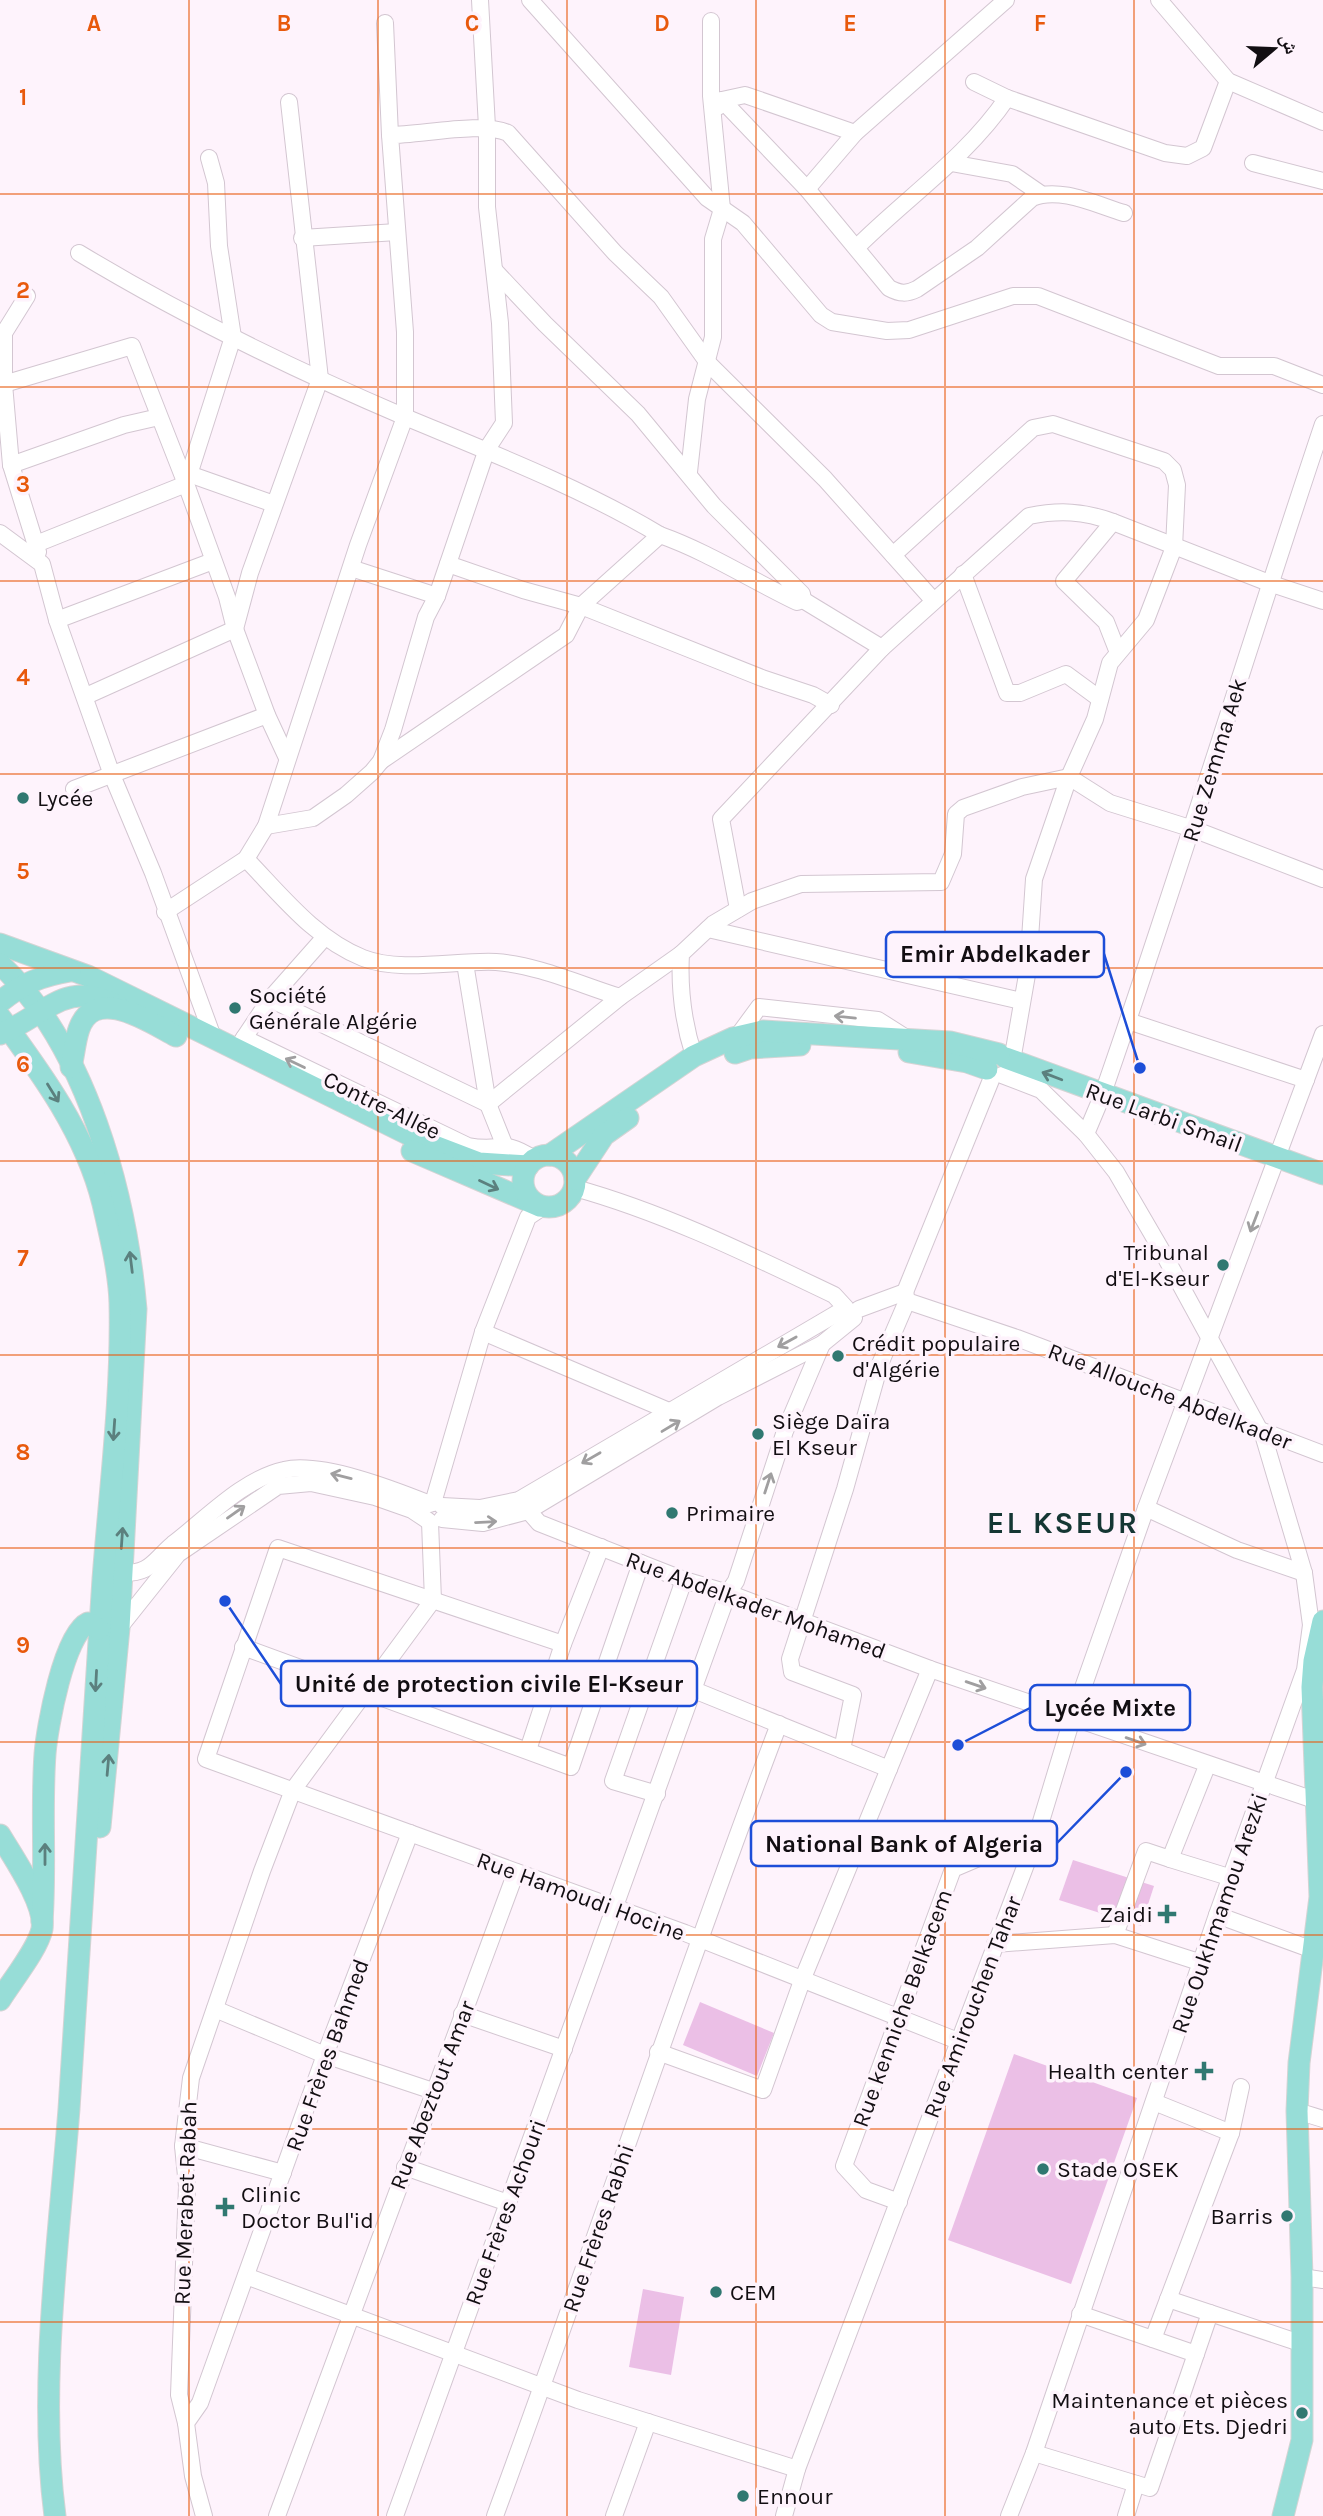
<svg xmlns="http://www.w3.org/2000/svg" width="1323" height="2516" font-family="Karla,'Noto Naskh Arabic',sans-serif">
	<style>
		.green { fill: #ebbfe6 }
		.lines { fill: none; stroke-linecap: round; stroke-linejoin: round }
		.minor-casing { stroke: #d3c6d1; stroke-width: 18 }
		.major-casing { stroke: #d4d4d4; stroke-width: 23 }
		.minor { stroke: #fff; stroke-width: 16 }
		.major { stroke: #97ddd7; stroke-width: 21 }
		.oneway { stroke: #a09fa0 }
		.oneway2 { stroke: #5b807e }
		.grid { fill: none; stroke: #e8590c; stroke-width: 2; stroke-opacity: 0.55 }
		.poi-dot { fill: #307871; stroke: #fef3fc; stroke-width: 2.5 }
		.labels { text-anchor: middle; stroke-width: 7; stroke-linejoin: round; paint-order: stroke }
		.street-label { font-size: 23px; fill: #120e12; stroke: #fef3fc }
		.poi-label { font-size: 23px; fill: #120e12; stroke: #fef3fc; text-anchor: start }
		.district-label { font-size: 30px; font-weight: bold; letter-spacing: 2px; fill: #153734; stroke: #fef3fc }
		.grid-label { font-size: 23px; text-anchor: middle; font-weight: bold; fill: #e8590c; stroke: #fef3fc; stroke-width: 7; stroke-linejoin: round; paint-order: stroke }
		.leader { fill: none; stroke: #1d4ed8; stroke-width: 2.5 }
		.callout-dot { fill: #1d4ed8; stroke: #fef3fc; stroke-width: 2.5 }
		.callout { fill: #fef3fc; stroke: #1d4ed8; stroke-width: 2.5 }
		.callout-label { font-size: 24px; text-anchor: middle; font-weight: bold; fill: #120e12 }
	</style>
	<rect width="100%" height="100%" fill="#fef3fc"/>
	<!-- green -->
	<g class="green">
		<polygon points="1073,1860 1154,1886 1141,1926 1059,1900"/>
		<polygon points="700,2002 774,2033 757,2076 683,2045"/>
		<polygon points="1014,2054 1137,2098 1071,2284 948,2240"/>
		<polygon points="643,2289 684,2297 671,2375 629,2367"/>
	</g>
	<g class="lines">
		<!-- minor casing -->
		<g class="minor-casing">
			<g id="minor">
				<polyline points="530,0 707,198 743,223 821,315 832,322 887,331 909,330 1013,296 1038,296 1219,366 1274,366 1323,385"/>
				<polyline points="1159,0 1228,81 1323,122"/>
				<polyline points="385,23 390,135"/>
				<polyline points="1007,98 1165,153 1187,156 1203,148 1228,81"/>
				<path d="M722,100L807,189L889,288C900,294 907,294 917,289L977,248L1032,198C1059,186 1097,205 1124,213"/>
				<polyline points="718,107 722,100 745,95 855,133"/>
				<polyline points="209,158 216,183 219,246 233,337 186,484 227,597 235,629 267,715 287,758"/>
				<polyline points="951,163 1012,174 1041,194"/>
				<polyline points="1253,163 1323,181"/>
				<polyline points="807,189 855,133 1006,0"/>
				<polyline points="302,238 397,232"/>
				<path d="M857,247C907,197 967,157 1007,98L974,82"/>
				<path d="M79,253C183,316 293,369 405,417C489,452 582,488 660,535C708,552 751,580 797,602L803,600L802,594L714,506L638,414L545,324L495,271"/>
				<polyline points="27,296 4,333 4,384 11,465 38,552"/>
				<polyline points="4,384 132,346 186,484 36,544"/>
				<polyline points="11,465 124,425 159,417"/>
				<polyline points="689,472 697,399 713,337 713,239 722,209 711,96 711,21"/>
				<polyline points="189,474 274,504"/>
				<polyline points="1113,522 1269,583 1323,601"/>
				<polyline points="0,533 42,564 57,620 112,775 153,873 214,1040"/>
				<polyline points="893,555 1033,428 1053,424 1164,461 1173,470 1177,485 1174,547 1146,620 1110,663 1095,719 1069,777 1034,879 1028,969 1012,1061 1008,1062"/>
				<polyline points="448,564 523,590 581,606 762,678 813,695 831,705"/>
				<polyline points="351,568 437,596"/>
				<polyline points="963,574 1007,693 1020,693 1066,674 1100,699"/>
				<polyline points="803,600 882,648"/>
				<polyline points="57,620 213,561"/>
				<polyline points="86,696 235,629 250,573 320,379 289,102"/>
				<polyline points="381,761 566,635 581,606 660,535"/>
				<polyline points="74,789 267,715"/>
				<polyline points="266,826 313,818 346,795 372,772 381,761 393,730 426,617 437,596 487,449 504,423 500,323 487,207 487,127 480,0"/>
				<path d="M246,859C281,895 315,939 363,958C401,973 456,960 496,962C538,965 581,985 620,997"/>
				<path d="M738,909L721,819L882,648L1029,516C1059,510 1084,511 1113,522L1064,581L1106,622L1117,650"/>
				<path d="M165,912L246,859L266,826L358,545L405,417V332L390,135C421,135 483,121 508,133L615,253L661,297L708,363L825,479L933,600"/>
				<polyline points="708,929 1021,1001"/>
				<polyline points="465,963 488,1104 504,1144"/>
				<polyline points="270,999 488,1104 620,997 681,954"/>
				<polyline points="1128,1021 1306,1080"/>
				<polyline points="737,1037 759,1007 878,1020 908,1039"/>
				<polyline points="244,1038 270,999 324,938"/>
				<path d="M236,1051L244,1038L468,1146C503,1153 500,1137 534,1159"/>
				<path d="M694,1056C683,1022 679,990 681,954L713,924L752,901L801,884L941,882L953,854L956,814L963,808L1022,787L1069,777L1110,803L1193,829L1323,879"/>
				<polyline points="1002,1075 1041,1090 1086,1134 1116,1172 1162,1251 1264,1438 1304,1573 1311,1625 1305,1670 1217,1915 1034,2453 1009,2516"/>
				<path d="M1086,1134L1102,1096C1180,873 1248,647 1323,424"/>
				<polyline points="905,1292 907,1301 1017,1338 1323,1454"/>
				<polyline points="859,1309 905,1292 993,1075"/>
				<polyline points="483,1332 669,1411"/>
				<polyline points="519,1500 539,1523 684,1580 728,1593 930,1669 1323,1803"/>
				<polyline points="433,1503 483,1332 528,1217 543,1207"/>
				<path d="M442,1506L480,1508L519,1500L846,1308L834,1295C750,1255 665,1213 575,1188"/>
				<polyline points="1146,1508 1237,1550 1304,1573"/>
				<polyline points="442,1519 483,1523 528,1511 718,1397 822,1344 854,1318"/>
				<path d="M120,1573C151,1574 152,1562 173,1544C206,1519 243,1479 284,1470C321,1461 395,1490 430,1504"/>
				<polyline points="119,1628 178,1554 278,1486 311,1483 375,1497 412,1510 427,1520"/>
				<polyline points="563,1644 278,1548 206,1759 685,1933 958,2041"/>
				<polyline points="243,1647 571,1767 641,1563"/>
				<polyline points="694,1690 889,1769"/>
				<polyline points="528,1750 563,1644 601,1547"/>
				<polyline points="842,1750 853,1695 792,1672 790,1659 845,1489 880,1364 907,1301"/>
				<polyline points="657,1794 613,1781 684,1580"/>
				<polyline points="1170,1859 1232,1878"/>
				<polyline points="1217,1915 1313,1950"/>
				<polyline points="1115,1935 1146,1851 1170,1859 1207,1766"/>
				<polyline points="995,1944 1115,1935 1202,1963"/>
				<polyline points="215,2009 325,2055 433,2091"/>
				<polyline points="462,2014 564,2049"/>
				<polyline points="658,2052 763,2090 803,1978 930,1669"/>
				<polyline points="1154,2102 1231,2133"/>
				<polyline points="1297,2111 1323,2119"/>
				<polyline points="183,2146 283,2173"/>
				<polyline points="405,2167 508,2203"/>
				<polyline points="899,2202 866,2190 844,2166 953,1869 1007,1846 1036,1838"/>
				<polyline points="246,2276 578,2400 797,2469"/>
				<polyline points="1302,2277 1323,2280"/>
				<polyline points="1168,2299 1303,2344"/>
				<polyline points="1080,2314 1196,2354"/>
				<polyline points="1153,2339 1231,2133 1241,2087"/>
				<polyline points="186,2423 179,2395 187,2186 183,2146 191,2078 262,1871 293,1790 433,1600 430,1522"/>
				<polyline points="1034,2453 1150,2488 1210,2313"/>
				<polyline points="204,2516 193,2476 186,2423 200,2403 325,2055 410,1833"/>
				<polyline points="277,2516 516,1872"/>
				<polyline points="395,2516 728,1593 736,1581 785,1431 822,1344"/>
				<path d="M495,2516C592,2253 679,1987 779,1724"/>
				<polyline points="614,2516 648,2422"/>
				<polyline points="784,2516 797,2469 1036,1838 1072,1719 1146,1508 1323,1034"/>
				<polyline points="1126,2516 1136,2484"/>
			</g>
		</g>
		<!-- major casing -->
		<g class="major-casing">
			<g id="major">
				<polyline points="0,944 88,976 424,1142 479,1163 528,1166"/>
				<path d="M0,964C87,1046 126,1194 136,1309L119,1628L100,1827"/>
				<path d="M0,1002C23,983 41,976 70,971"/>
				<path d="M0,1017C42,1074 86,1134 103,1204C110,1235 119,1271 120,1303C122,1394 110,1488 103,1579C90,1756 82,1932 69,2109C59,2239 38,2387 55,2516"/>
				<path d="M0,1034C46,1015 66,978 118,1006"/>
				<polyline points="909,1052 967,1062 987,1069"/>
				<polyline points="735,1053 750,1048 800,1045"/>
				<polyline points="1006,1058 1323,1174"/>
				<path d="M71,1067C74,1055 75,1040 79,1029C95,984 151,1023 176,1036"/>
				<polyline points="412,1151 540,1206"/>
				<circle cx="549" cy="1181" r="26"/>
				<polyline points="550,1155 694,1056 733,1038 763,1031 950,1042 999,1054"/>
				<polyline points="575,1179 604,1135 628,1118"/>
				<path d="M0,1835C13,1857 46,1904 42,1929C38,1949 11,1982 0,2000"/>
				<path d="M42,1922C46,1866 41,1810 45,1754C47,1728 64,1634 88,1623L99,1629"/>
				<polyline points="1283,2516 1302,2440 1302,2277 1297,2111 1299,2063 1320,1897 1312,1687 1314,1661 1323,1621"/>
			</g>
		</g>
		<!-- minor -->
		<use href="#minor" class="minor"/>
		<!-- major -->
		<use href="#major" class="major"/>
	</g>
	<!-- one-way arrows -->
	<defs><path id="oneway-shaft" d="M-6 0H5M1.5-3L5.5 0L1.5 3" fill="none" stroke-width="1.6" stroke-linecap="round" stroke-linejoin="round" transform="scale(1.75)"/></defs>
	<g class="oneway">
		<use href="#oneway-shaft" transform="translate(845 1017) rotate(-174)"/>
		<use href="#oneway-shaft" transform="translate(295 1063) rotate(-154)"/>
		<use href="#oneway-shaft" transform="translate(1254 1222) rotate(111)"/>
		<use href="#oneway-shaft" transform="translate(787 1342) rotate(151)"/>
		<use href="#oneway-shaft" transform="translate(671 1426) rotate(-31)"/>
		<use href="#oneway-shaft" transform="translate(591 1458) rotate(150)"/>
		<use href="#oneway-shaft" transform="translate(341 1476) rotate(-166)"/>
		<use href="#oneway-shaft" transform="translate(768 1483) rotate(-72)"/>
		<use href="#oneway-shaft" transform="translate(236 1512) rotate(-35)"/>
		<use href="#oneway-shaft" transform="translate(486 1522) rotate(-3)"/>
		<use href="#oneway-shaft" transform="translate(976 1685) rotate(19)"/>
		<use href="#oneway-shaft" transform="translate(1136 1741) rotate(19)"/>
	</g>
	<g class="oneway2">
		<use href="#oneway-shaft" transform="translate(1052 1076) rotate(-159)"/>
		<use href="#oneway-shaft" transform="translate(53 1093) rotate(58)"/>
		<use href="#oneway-shaft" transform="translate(489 1185) rotate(25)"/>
		<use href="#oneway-shaft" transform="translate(131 1262) rotate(-97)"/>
		<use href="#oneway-shaft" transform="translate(114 1430) rotate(94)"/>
		<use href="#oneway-shaft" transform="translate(122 1538) rotate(-86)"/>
		<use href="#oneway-shaft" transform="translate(96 1681) rotate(93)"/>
		<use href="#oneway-shaft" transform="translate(108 1765) rotate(-85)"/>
		<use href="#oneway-shaft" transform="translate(45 1854) rotate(-90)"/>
	</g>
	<!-- grid -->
	<path class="grid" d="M189,0V2516M378,0V2516M567,0V2516M756,0V2516M945,0V2516M1134,0V2516M0,194H1323M0,387H1323M0,581H1323M0,774H1323M0,968H1323M0,1161H1323M0,1355H1323M0,1548H1323M0,1742H1323M0,1935H1323M0,2129H1323M0,2322H1323"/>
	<!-- markers -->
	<g class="poi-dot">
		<circle cx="23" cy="798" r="7"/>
		<circle cx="235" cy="1008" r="7"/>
		<circle cx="1223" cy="1265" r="7"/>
		<circle cx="838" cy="1356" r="7"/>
		<circle cx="758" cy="1434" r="7"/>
		<circle cx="672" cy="1513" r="7"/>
		<path d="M1163.5 1903.5h7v7h7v7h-7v7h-7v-7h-7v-7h7z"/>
		<path d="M1200.5 2060.5h7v7h7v7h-7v7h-7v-7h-7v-7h7z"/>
		<circle cx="1043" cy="2169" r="7"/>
		<path d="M221.5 2196.5h7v7h7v7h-7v7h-7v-7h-7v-7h7z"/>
		<circle cx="1287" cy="2216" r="7"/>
		<circle cx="716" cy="2292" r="7"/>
		<circle cx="1302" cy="2413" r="7"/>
		<circle cx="743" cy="2496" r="7"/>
	</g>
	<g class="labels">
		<!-- street labels -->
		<g class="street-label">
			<text transform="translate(1214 760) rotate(-73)" y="8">Rue Zemma Aek</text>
			<text transform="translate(382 1105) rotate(26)" y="8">Contre-Allée</text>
			<text transform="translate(1164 1117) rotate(20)" y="8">Rue Larbi Smail</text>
			<text transform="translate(1170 1396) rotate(21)" y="8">Rue Allouche Abdelkader</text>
			<text transform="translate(756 1605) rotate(20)" y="8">Rue Abdelkader Mohamed</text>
			<text transform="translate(581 1896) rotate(20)" y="8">Rue Hamoudi Hocine</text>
			<text transform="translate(1219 1913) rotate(-71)" y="8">Rue Oukhmamou Arezki</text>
			<text transform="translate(972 2007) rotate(-69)" y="8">Rue Amirouchen Tahar</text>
			<text transform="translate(902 2008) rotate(-70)" y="8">Rue kenniche Belkacem</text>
			<text transform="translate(327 2055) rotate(-70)" y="8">Rue Frères Bahmed</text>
			<text transform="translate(432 2095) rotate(-69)" y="8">Rue Abeztout Amar</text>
			<text transform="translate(185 2203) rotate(-88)" y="8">Rue Merabet Rabah</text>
			<text transform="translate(505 2212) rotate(-70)" y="8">Rue Frères Achouri</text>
			<text transform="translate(598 2228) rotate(-71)" y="8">Rue Frères Rabhi</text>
		</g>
		<!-- poi labels -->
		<g class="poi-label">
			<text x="37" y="806">Lycée</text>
			<text x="249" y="1003">Société<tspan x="249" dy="26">Générale Algérie</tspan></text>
			<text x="1209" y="1260" text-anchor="end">Tribunal<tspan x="1209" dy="26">d'El-Kseur</tspan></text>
			<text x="852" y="1351">Crédit populaire<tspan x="852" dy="26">d'Algérie</tspan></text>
			<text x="772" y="1429">Siège Daïra<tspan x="772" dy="26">El Kseur</tspan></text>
			<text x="686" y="1521">Primaire</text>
			<text x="1153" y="1922" text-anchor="end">Zaidi</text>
			<text x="1188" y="2079" text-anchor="end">Health center</text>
			<text x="1057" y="2177">Stade OSEK</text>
			<text x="241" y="2202">Clinic<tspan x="241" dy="26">Doctor Bul'id</tspan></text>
			<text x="1273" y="2224" text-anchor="end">Barris</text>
			<text x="730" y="2300">CEM</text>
			<text x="1288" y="2408" text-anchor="end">Maintenance et pièces<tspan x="1288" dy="26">auto Ets. Djedri</tspan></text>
			<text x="757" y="2504">Ennour</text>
		</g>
		<!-- district labels -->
		<g class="district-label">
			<text x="1063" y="1533">EL KSEUR</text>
		</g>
	</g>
	<g class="grid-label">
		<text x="94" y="31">A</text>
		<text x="284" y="31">B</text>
		<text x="472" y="31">C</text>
		<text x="662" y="31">D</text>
		<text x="850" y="31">E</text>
		<text x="1040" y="31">F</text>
		<text x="23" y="105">1</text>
		<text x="23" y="298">2</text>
		<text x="23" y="492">3</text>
		<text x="23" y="685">4</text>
		<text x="23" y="879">5</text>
		<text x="23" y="1072">6</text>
		<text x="23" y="1266">7</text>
		<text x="23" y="1460">8</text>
		<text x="23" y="1653">9</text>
	</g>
	<!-- callouts -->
	<path class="leader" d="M1140 1068L1104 954M225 1601L281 1684M958 1745L1030 1708M1126 1772L1057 1843"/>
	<g class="callout-dot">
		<circle cx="1140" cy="1068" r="7"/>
		<circle cx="225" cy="1601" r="7"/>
		<circle cx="958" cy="1745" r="7"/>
		<circle cx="1126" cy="1772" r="7"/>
	</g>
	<g class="callout">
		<rect x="886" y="932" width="218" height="45" rx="7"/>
		<rect x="281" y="1661" width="416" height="45" rx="7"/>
		<rect x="1030" y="1685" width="160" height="45" rx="7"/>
		<rect x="751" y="1821" width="306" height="45" rx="7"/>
	</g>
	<g class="callout-label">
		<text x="995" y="962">Emir Abdelkader</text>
		<text x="489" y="1692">Unité de protection civile El-Kseur</text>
		<text x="1110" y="1716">Lycée Mixte</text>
		<text x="904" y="1852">National Bank of Algeria</text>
	</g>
	<!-- north arrow -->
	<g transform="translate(1274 49) rotate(71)" stroke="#fef3fc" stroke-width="5" paint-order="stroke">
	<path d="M0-5L12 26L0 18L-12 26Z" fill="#120e12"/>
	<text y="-10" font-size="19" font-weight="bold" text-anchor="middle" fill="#120e12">ش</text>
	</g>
</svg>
